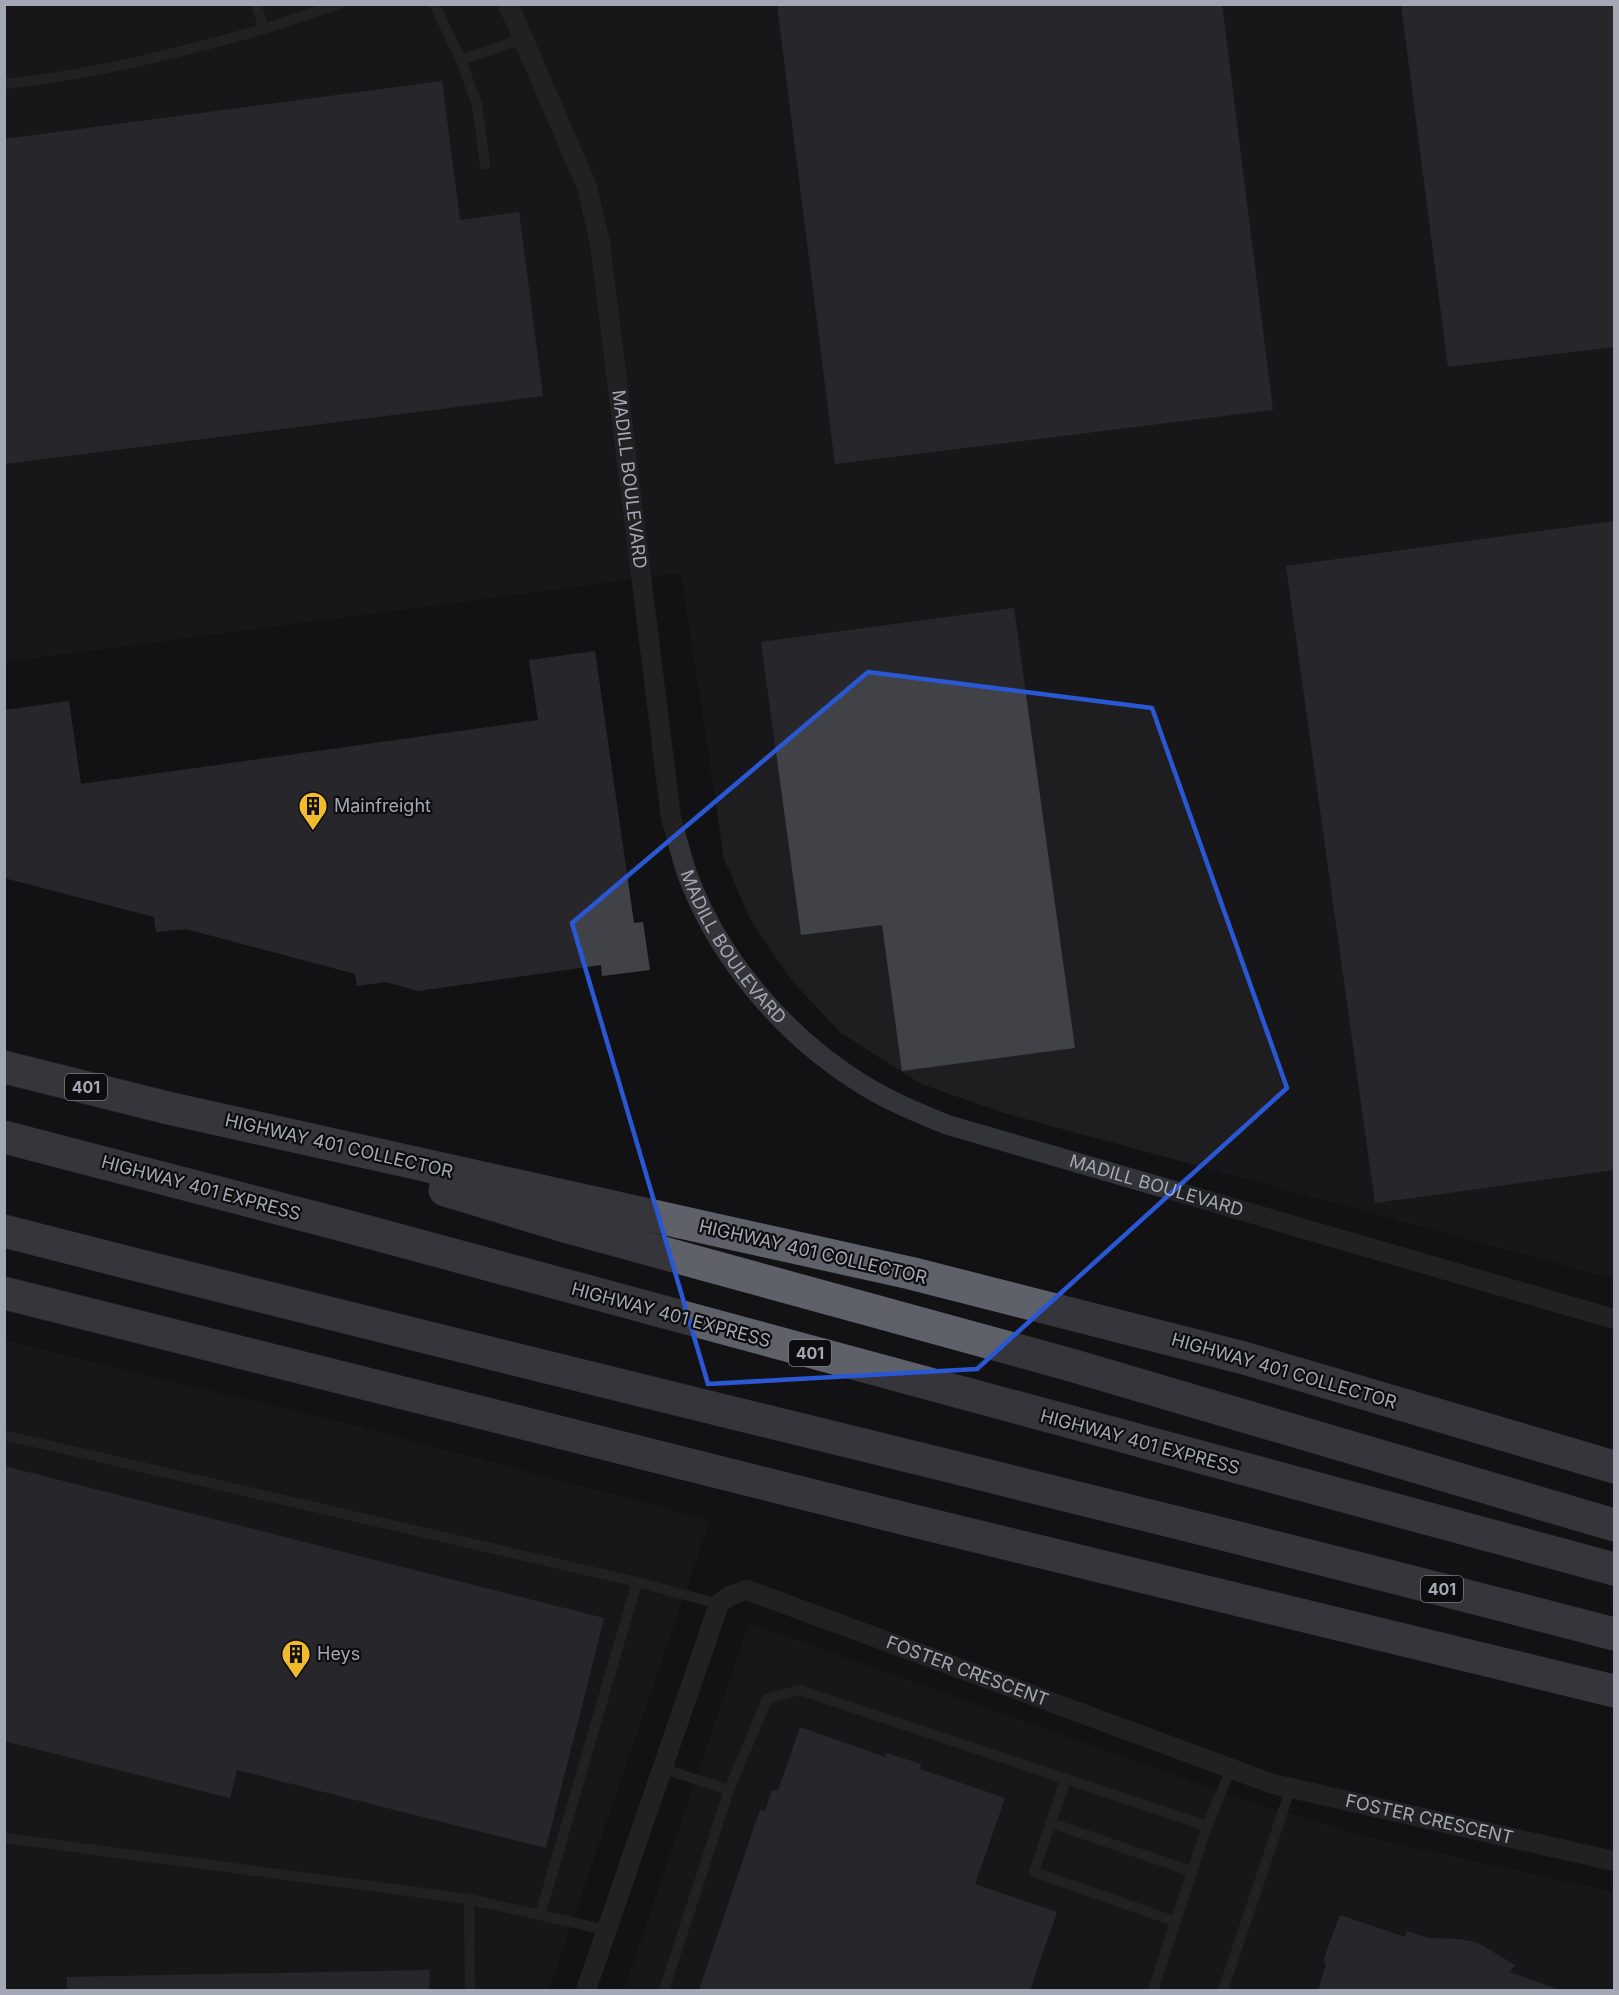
<svg xmlns="http://www.w3.org/2000/svg" width="1619" height="1995" font-family="Inter,sans-serif">
	<style>
		.built { fill: #1e1e21 }
		.building { fill: #414247 }
		.lines { fill: none; stroke-linecap: round; stroke-linejoin: round }
		.service { stroke: #333439; stroke-width: 10 }
		.minor { stroke: #333439; stroke-width: 20 }
		.motorway { stroke: #5f616a; stroke-width: 33 }
		.marked { fill: none; stroke: #2a57d4; stroke-width: 4.5; stroke-linejoin: round }
		.labels { text-anchor: middle; stroke-width: 4.5; stroke-linejoin: round; paint-order: stroke }
		.shield { fill: #0d0d0f; stroke: #777a82; stroke-width: 1.5 }
		.shield-label { font-size: 16px; font-weight: bold; fill: #a4a8b4 }
		.street-label { font-size: 18px; fill: #a4a8b4; stroke: #0d0d0f }
		.poi-label { font-size: 18px; fill: #a4a8b4; stroke: #0d0d0f; text-anchor: start }
	</style>
	<rect width="100%" height="100%" fill="#121214"/>
	<!-- built -->
	<g class="built">
		<polygon points="4,5 1614,5 1614,1279 1007,1114 921,1084 841,1033 792,981 751,921 724,859 681,573 5,662"/>
		<polygon points="5,1340 367,1429 710,1520 549,1990 5,1990"/>
		<polygon points="749,1623 1241,1799 1371,1838 1614,1892 1614,1990 624,1990"/>
	</g>
	<!-- building -->
	<g class="building">
		<polygon points="777,4 1222,4 1273,410 835,464"/>
		<polygon points="1401,4 1614,4 1614,347 1448,367"/>
		<polygon points="442,81 460,220 519,212 543,396 4,464 4,139"/>
		<polygon points="1614,521 1614,1170 1375,1203 1286,566"/>
		<polygon points="1014,608 1075,1048 902,1071 882,925 801,935 761,642"/>
		<polygon points="595,651 634,923 643,922 650,970 602,976 601,965 418,991 386,982 357,986 355,974 186,929 156,932 154,917 4,878 4,710 69,701 81,784 538,720 529,660"/>
		<polygon points="4,1466 604,1618 546,1848 237,1770 230,1798 4,1741"/>
		<polygon points="800,1727 885,1757 886,1753 921,1764 920,1769 1005,1798 975,1884 1057,1912 1030,1990 699,1990 760,1810 765,1811 772,1790 778,1791"/>
		<polygon points="1340,1915 1405,1937 1407,1931 1428,1938 1459,1939 1478,1943 1515,1965 1509,1972 1555,1988 1554,1990 1318,1990 1326,1964 1324,1963 1324,1958"/>
		<polygon points="430,1970 429,1990 67,1990 67,1977"/>
	</g>
	<g class="lines">
		<!-- service -->
		<g class="service">
			<polyline points="256,4 264,29 339,4"/>
			<polyline points="434,4 461,60"/>
			<path d="M4,84C93,75 178,53 264,29"/>
			<polyline points="485,165 477,105 461,60 523,39"/>
			<polyline points="4,1435 637,1582"/>
			<polyline points="664,1769 729,1790 664,1990"/>
			<polyline points="1066,1778 1034,1872 1174,1921"/>
			<polyline points="729,1790 767,1699 800,1690 1207,1826 1231,1769"/>
			<polyline points="1051,1823 1191,1871"/>
			<polyline points="4,1838 469,1899 606,1930"/>
			<polyline points="469,1899 470,1990"/>
			<polyline points="540,1915 637,1582 719,1604"/>
			<polyline points="1153,1990 1207,1826"/>
			<polyline points="1223,1990 1291,1787"/>
		</g>
		<!-- minor -->
		<g class="minor">
			<path id="s1" d="M508,4L587,187L600,243L671,818C677,838 682,860 689,879C722,964 788,1039 865,1086C891,1102 920,1114 948,1125L1614,1319"/>
			<path id="s2" d="M586,1990L719,1604L729,1596L747,1590L1273,1784L1614,1861"/>
		</g>
		<!-- motorway -->
		<g class="motorway">
			<polyline points="4,1067 168,1108 910,1273 1244,1358 1614,1467"/>
			<polyline points="4,1137 350,1227 1614,1569"/>
			<polyline points="445,1190 561,1225 1071,1365 1614,1525"/>
			<path d="M4,1231C540,1369 1079,1494 1614,1634"/>
			<polyline points="4,1293 910,1520 1614,1691"/>
		</g>
	</g>
	<!-- marked area -->
	<path d="M0 0H1619V1995H0ZM868,672L1152,708L1287,1088L977,1369L708,1384L572,923Z" fill="#121214" fill-opacity=".55" fill-rule="evenodd"/>
	<path class="marked" d="M868,672L1152,708L1287,1088L977,1369L708,1384L572,923Z"/>
	<!-- icons -->
	<defs>
		<g id="building-pin" transform="scale(1.5)"><path d="M0 17L-7.5 6A9.5 9.5 0 1 1 7.5 6Z" fill="#f1bb2d" stroke="#0d0d0f"/><path d="M-4-6H4V6H1V3H-1V6H-4ZM-2.5-4.3h1.7v1.8h-1.7ZM.8-4.3h1.7v1.8H.8ZM-2.5-1h1.7V.8h-1.7ZM.8-1h1.7V.8H.8Z" fill="#111"/></g>
	</defs>
	<g fill-rule="evenodd">
		<use href="#building-pin" x="313" y="806"/>
		<use href="#building-pin" x="296" y="1654"/>
	</g>
	<g class="labels">
		<!-- shield labels -->
		<g class="shield">
			<rect x="65" y="1074" width="42" height="26" rx="4.5"/>
			<rect x="789" y="1340" width="42" height="26" rx="4.5"/>
			<rect x="1421" y="1576" width="42" height="26" rx="4.5"/>
		</g>
		<g class="shield-label">
			<text x="86" y="1093">401</text>
			<text x="810" y="1359">401</text>
			<text x="1442" y="1595">401</text>
		</g>
		<!-- street labels -->
		<g class="street-label">
			<text dy="6" stroke="none"><textPath href="#s1" startOffset="495">MADILL BOULEVARD</textPath></text>
			<text dy="6" stroke="none"><textPath href="#s1" startOffset="981">MADILL BOULEVARD</textPath></text>
			<text transform="translate(339 1146) rotate(13)" y="6">HIGHWAY 401 COLLECTOR</text>
			<text dy="6" stroke="none"><textPath href="#s1" startOffset="1485">MADILL BOULEVARD</textPath></text>
			<text transform="translate(201 1188) rotate(15)" y="6">HIGHWAY 401 EXPRESS</text>
			<text transform="translate(813 1252) rotate(13)" y="6">HIGHWAY 401 COLLECTOR</text>
			<text transform="translate(671 1315) rotate(15)" y="6">HIGHWAY 401 EXPRESS</text>
			<text transform="translate(1284 1371) rotate(16)" y="6">HIGHWAY 401 COLLECTOR</text>
			<text transform="translate(1140 1442) rotate(15)" y="6">HIGHWAY 401 EXPRESS</text>
			<text dy="6" stroke="none"><textPath href="#s2" startOffset="675">FOSTER CRESCENT</textPath></text>
			<text dy="6" stroke="none"><textPath href="#s2" startOffset="1161">FOSTER CRESCENT</textPath></text>
		</g>
		<!-- poi labels -->
		<g class="poi-label">
			<text x="334" y="812">Mainfreight</text>
			<text x="317" y="1660">Heys</text>
		</g>
	</g>
	<!-- border -->
	<rect width="1619" height="1995" fill="none" stroke="#a4a8b4" stroke-width="12"/>
</svg>
